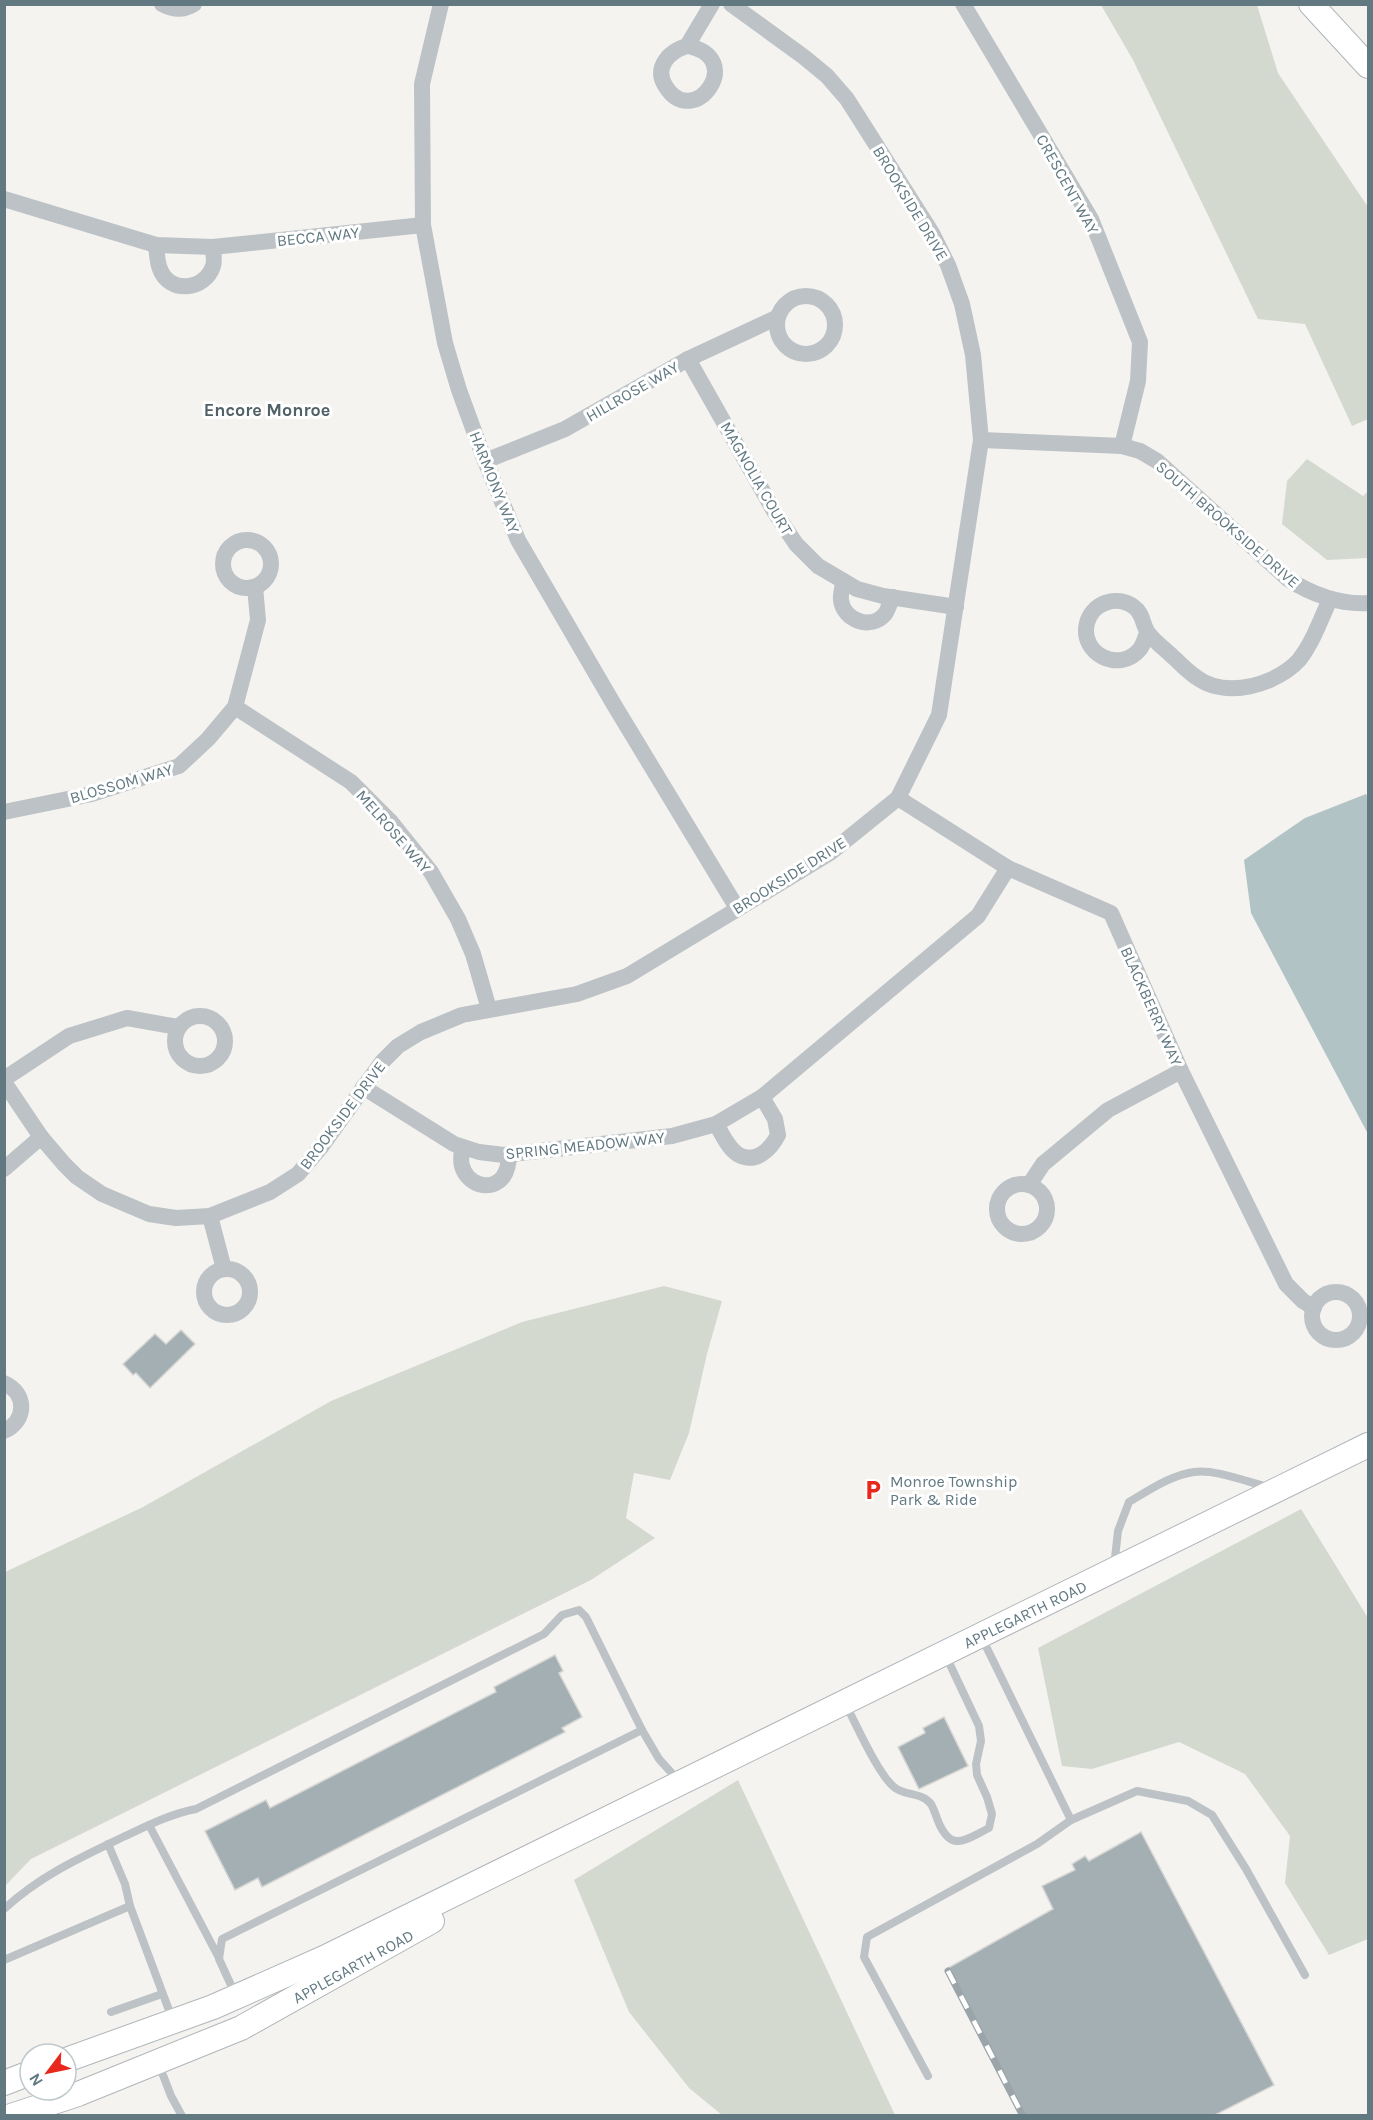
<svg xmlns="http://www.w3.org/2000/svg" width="1373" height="2120" font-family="Karla,sans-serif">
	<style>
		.green { fill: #d4d9cf }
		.water { fill: #b1c3c4 }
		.building { fill: #a3afb2; stroke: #d5d5d3; stroke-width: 1.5 }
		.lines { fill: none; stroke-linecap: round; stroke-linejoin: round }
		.secondary-casing { stroke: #afb6b9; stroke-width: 26 }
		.lane { stroke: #bcc2c5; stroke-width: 8 }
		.street { stroke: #bcc2c5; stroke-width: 16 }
		.secondary { stroke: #fff; stroke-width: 24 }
		.rail-casing { stroke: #9ba5a9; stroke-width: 7 }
		.rail { stroke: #fff; stroke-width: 4.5; stroke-dasharray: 14; stroke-linecap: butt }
		.labels { text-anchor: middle; stroke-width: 6; stroke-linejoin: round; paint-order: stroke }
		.street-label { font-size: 16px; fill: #627982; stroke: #fff }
		.poi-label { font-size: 16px; fill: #627982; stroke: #fff; text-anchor: start }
		.neighbourhood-label { font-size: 18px; font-weight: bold; fill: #506167; stroke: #fff }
	</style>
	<rect width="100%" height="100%" fill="#f4f3f0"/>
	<!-- green -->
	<g class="green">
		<polygon points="1101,5 1257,5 1278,73 1368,207 1368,419 1352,426 1305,324 1258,319 1133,60"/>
		<polygon points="1307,459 1363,496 1368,491 1368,558 1327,560 1282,524 1287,481"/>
		<polygon points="664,1286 722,1301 707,1354 689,1433 670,1480 634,1473 626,1518 655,1538 591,1580 31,1859 5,1886 5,1572 143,1507 331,1401 522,1322"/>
		<polygon points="1301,1509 1368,1618 1368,1939 1329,1955 1285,1883 1290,1836 1245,1774 1179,1742 1092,1769 1062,1766 1038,1648"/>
		<polygon points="738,1780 895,2115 722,2115 689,2088 629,2012 574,1880"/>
	</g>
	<!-- water -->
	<polygon class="water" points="1366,794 1368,798 1368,1134 1251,913 1244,860 1305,818"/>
	<!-- building -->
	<g class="building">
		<polygon points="181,1330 195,1344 150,1388 136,1373 133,1375 123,1364 155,1334 166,1344"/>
		<polygon points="555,1655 563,1671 559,1673 582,1717 562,1728 565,1732 262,1887 258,1878 235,1890 205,1831 266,1800 270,1808 496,1692 494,1687"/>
		<polygon points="944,1717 968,1766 919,1789 898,1747 925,1733 923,1728"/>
		<polygon points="1141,1832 1274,2085 1215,2115 1025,2115 948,1968 1053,1909 1042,1886 1075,1870 1072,1864 1085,1856 1089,1861"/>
	</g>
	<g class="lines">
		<!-- secondary casing -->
		<g class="secondary-casing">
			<g id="secondary">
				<polyline points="1311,4 1368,66"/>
				<polyline points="66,2060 213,2007 324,1958 1368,1445"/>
				<polyline points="4,2083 30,2073"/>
				<polyline points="11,2116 78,2094 241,2028 432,1921"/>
			</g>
		</g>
		<!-- lane -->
		<g class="lane">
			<path d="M1114,1567L1118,1531L1129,1502C1148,1491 1171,1475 1194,1472C1215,1469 1247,1482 1268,1487"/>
			<path d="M845,1703C856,1724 878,1774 894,1787C904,1796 922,1792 931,1804C934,1809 936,1816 938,1821C951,1853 965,1840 989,1828L992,1814L987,1797L977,1775L976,1764L981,1741L979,1726L945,1654"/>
			<polyline points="642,1730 659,1759 678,1780"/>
			<polyline points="1071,1820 1137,1791 1188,1801 1212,1815 1246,1869 1305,1975"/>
			<polyline points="149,1825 219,1958"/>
			<polyline points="108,1844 125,1884 130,1906 173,2021"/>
			<path d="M4,1909C40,1876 79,1858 123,1837C147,1826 170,1814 196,1809L544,1634L562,1615L579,1610L586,1617L642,1730L222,1939L219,1959L236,1996"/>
			<polyline points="4,1960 130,1906"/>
			<polyline points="111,2012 162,1994"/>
			<polyline points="158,2062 171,2096 182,2116"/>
			<polyline points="928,2076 864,1957 867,1937 1037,1844 1071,1820 981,1636"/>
		</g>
		<!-- street -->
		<g class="street">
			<path d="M162,4C173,10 183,11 194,4"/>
			<polyline points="441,4 422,84 423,225 445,343 459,390 485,461 518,540 613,703 737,908"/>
			<polyline points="963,4 1091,219 1140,342 1138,381 1122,446"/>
			<path d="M687,46C748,57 694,131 666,87C653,68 669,51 687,46L712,4"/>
			<polyline points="4,199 156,245 213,247 423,225"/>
			<path d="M156,245C157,253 157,262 160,269C169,294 205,291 213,266C215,261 213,253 213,247"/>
			<circle cx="806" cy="325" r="29"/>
			<polyline points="688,359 774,511 796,544 818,566 857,589 883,596 956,607"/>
			<path d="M981,440L1122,446L1140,451L1157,461L1288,579C1311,594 1340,605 1368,603"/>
			<polyline points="485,461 565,429 688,359 776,318"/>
			<circle cx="247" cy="564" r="24"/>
			<path d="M843,581C843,587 840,595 841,600C843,620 871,631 885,614C888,610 890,602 893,597"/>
			<path d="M1147,633C1145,638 1143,645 1140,649C1120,674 1079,654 1087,623C1092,603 1117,594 1134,607C1144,614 1142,626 1149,634C1155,642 1165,649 1172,656C1180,663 1187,671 1196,677C1217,693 1247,690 1270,680C1281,675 1291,669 1299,660C1313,642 1321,619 1330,599"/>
			<polyline points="235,707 351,782 391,822 431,872 458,919 473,954 489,1009"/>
			<polyline points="898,798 1008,868 1111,913 1181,1071 1286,1284 1303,1301 1314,1308"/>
			<polyline points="4,812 92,794 179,766 208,739 235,707 258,620 255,587"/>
			<circle cx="200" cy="1041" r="25"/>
			<polyline points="4,1079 69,1036 127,1018 178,1027"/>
			<polyline points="4,1082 41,1137 64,1164 77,1177 102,1194 149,1214 176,1218 210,1216 270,1192 298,1174 321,1147 382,1062 398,1046 421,1032 462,1015 577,994 627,976 830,853 898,798 939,715 981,440 973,355 962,304 948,265 932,233 847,99 827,76 804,57 731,4"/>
			<polyline points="363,1087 454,1144 479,1152 504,1155 672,1136 716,1124 762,1097 978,916 1008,868"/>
			<path d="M716,1124C722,1134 729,1150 739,1155C756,1164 771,1149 778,1135L775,1119L762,1097"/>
			<path d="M462,1147C462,1153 460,1160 462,1166C467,1184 490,1193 503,1177C508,1170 509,1162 509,1154"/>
			<polyline points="4,1169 41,1137"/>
			<circle cx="1022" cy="1209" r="25"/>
			<polyline points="1029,1185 1043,1164 1108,1110 1181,1071"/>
			<polyline points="210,1216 224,1269"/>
			<circle cx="227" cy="1292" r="23"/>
			<circle cx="1336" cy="1316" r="24"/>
			<path d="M4,1383C27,1393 27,1421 4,1431"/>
		</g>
		<!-- secondary -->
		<use href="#secondary" class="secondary"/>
		<!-- rail casing -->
		<g class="rail-casing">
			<polyline id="rail" points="948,1971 1023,2116"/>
		</g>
		<!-- rail -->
		<use href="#rail" class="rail"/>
	</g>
	<!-- icons -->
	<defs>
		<g id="parking-bare" transform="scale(1.62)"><path d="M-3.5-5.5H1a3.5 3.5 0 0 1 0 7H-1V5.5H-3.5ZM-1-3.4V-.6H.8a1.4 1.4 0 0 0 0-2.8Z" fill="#e8281c" stroke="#fff" stroke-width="2.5" paint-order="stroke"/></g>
	</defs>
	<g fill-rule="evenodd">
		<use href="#parking-bare" x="873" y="1490"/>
	</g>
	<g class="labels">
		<!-- street labels -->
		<g class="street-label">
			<text transform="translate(1068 184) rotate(61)" y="6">CRESCENT WAY</text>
			<text transform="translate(911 203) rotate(59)" y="6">BROOKSIDE DRIVE</text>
			<text transform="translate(318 236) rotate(-6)" y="6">BECCA WAY</text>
			<text transform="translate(632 391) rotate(-30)" y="6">HILLROSE WAY</text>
			<text transform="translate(757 478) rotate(60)" y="6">MAGNOLIA COURT</text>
			<text transform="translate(495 482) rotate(68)" y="6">HARMONY WAY</text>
			<text transform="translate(1228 524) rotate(41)" y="6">SOUTH BROOKSIDE DRIVE</text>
			<text transform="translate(121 783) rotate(-16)" y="6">BLOSSOM WAY</text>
			<text transform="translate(394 831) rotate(49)" y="6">MELROSE WAY</text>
			<text transform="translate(789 875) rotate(-32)" y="6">BROOKSIDE DRIVE</text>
			<text transform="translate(1152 1006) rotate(66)" y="6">BLACKBERRY WAY</text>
			<text transform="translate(342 1115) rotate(-53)" y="6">BROOKSIDE DRIVE</text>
			<text transform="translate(585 1145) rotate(-6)" y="6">SPRING MEADOW WAY</text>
			<text transform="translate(1025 1614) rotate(-26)" y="6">APPLEGARTH ROAD</text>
			<text transform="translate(353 1966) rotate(-29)" y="6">APPLEGARTH ROAD</text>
		</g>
		<!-- poi labels -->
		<g class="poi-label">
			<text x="890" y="1487">Monroe Township<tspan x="890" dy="18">Park &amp; Ride</tspan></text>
		</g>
		<!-- neighbourhood labels -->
		<g class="neighbourhood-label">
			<text x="267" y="416">Encore Monroe</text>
		</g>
	</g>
	<!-- border -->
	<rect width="1373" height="2120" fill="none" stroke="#627982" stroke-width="12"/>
	<!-- north arrow -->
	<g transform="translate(48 2072) rotate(238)"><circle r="28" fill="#ffffff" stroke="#c0c9cd" stroke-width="1.5"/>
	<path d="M0-4.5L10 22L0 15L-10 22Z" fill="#e8281c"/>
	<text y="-9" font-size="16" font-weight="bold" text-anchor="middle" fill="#627982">N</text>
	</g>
</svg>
